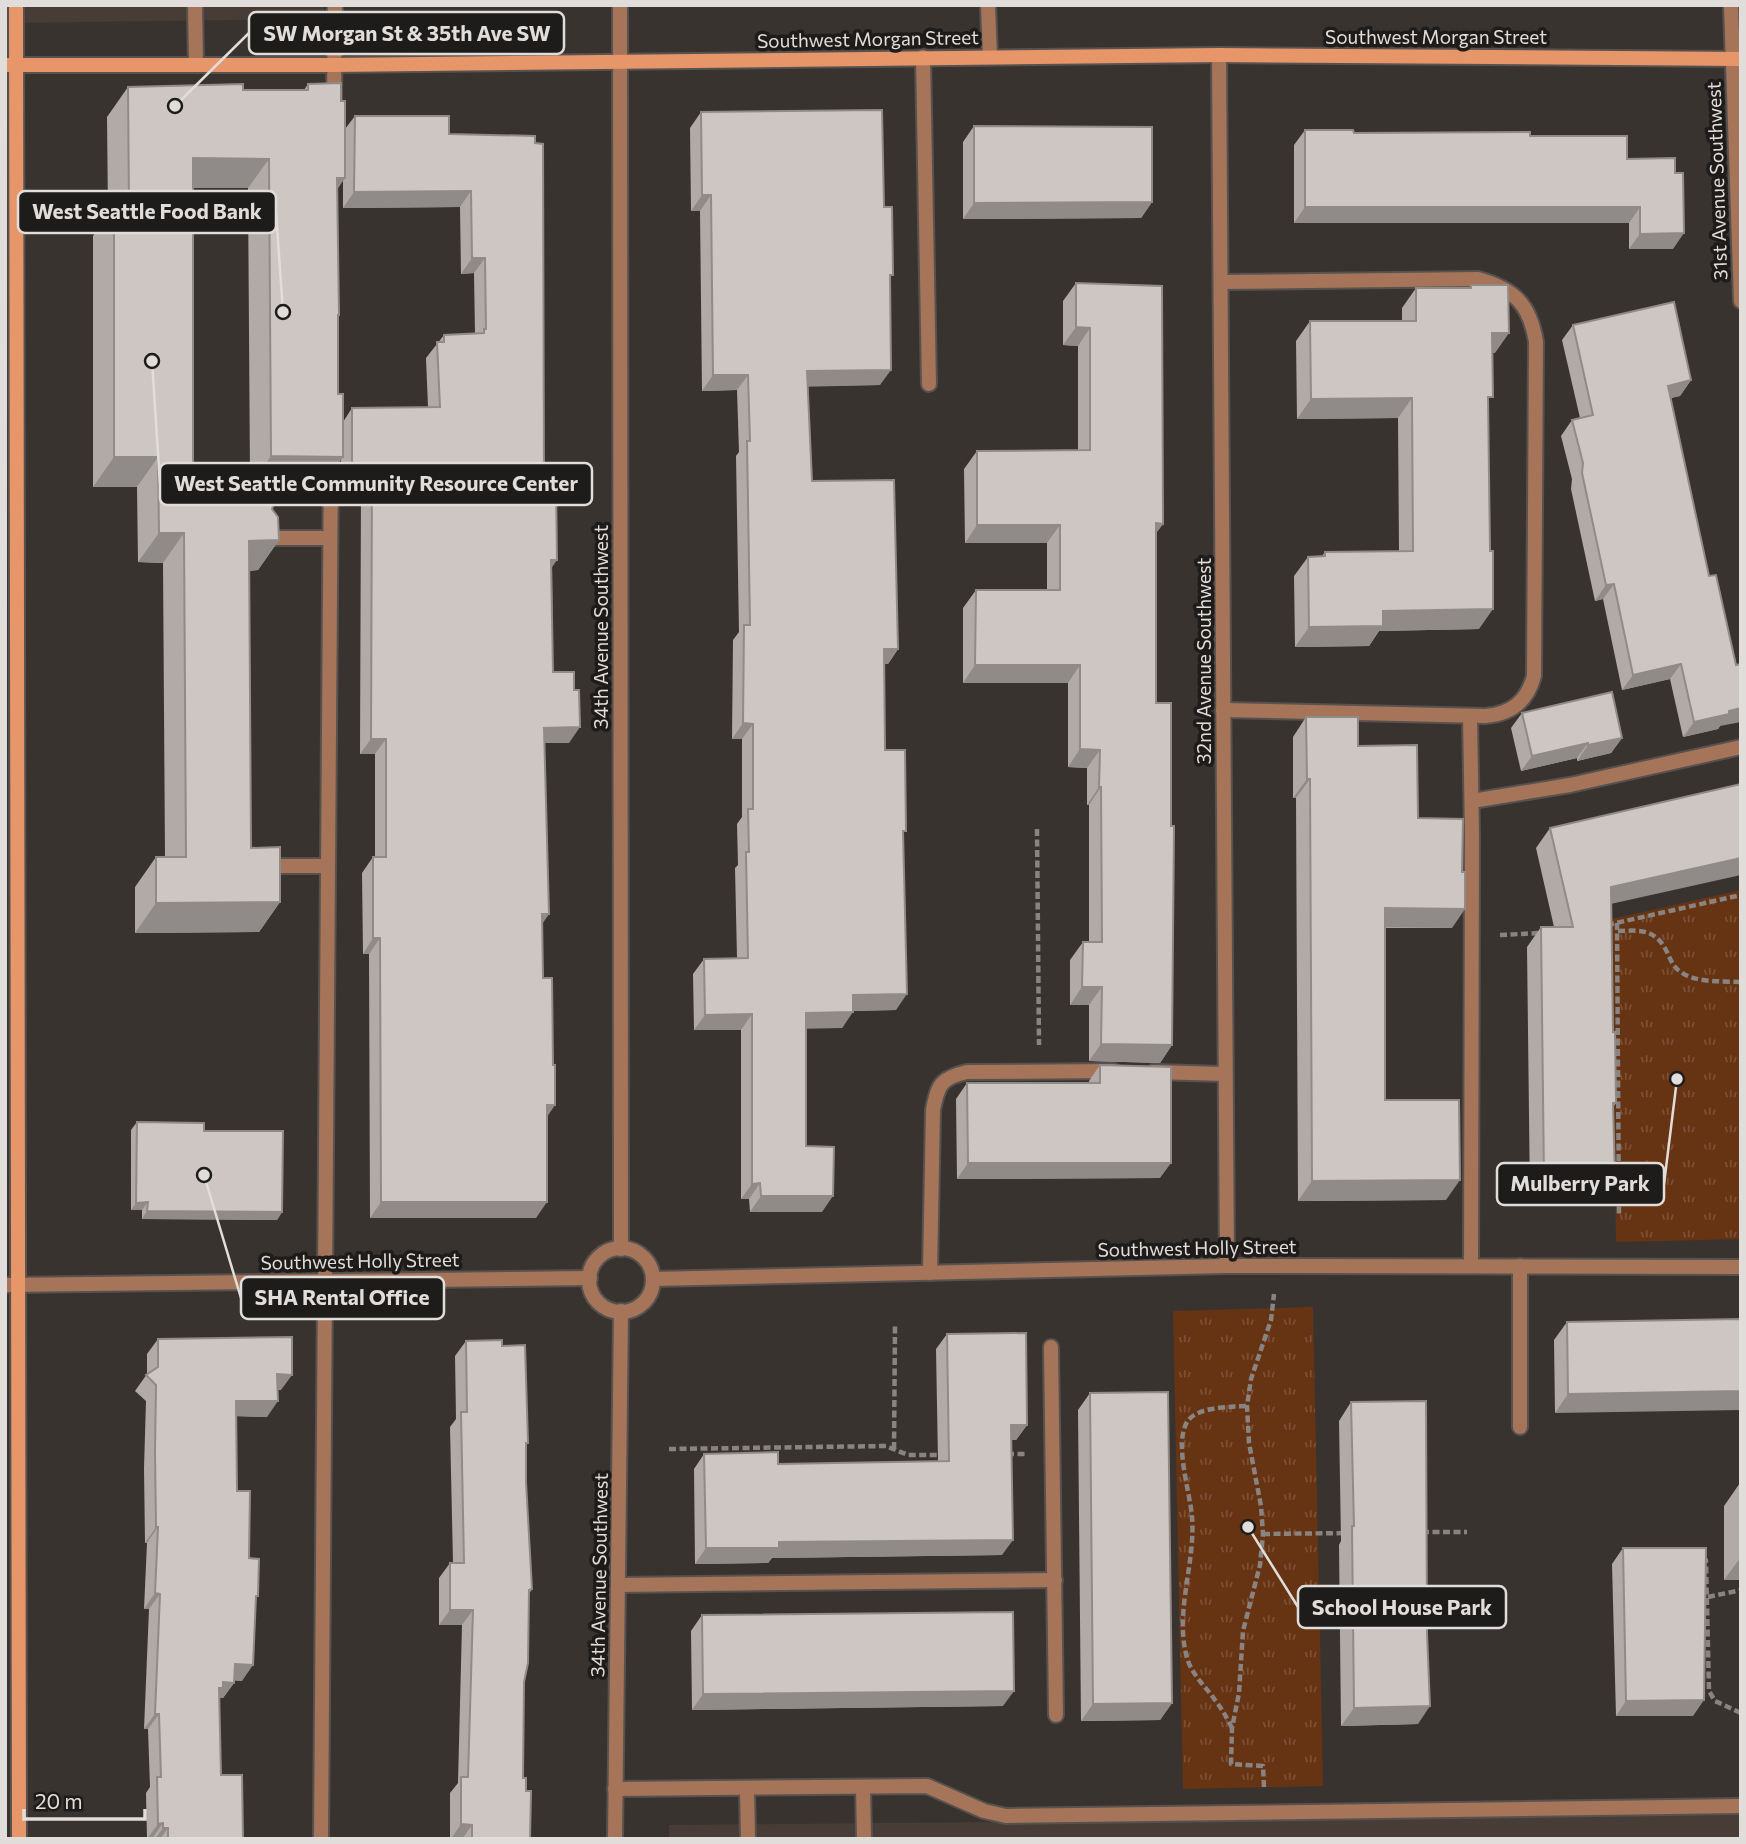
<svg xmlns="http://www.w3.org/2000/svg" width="1746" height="1844" font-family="Commissioner,sans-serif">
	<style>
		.built { fill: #483c36 }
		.park { fill: url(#park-tufts) }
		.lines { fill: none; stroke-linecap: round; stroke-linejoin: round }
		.lane-casing { stroke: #57524f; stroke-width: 18 }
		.street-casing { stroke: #57524f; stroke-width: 18 }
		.secondary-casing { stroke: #57524f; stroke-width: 18 }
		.path { stroke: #898481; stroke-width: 4.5; stroke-dasharray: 7 3.5; stroke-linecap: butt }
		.lane { stroke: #a67458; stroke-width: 14 }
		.street { stroke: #a67458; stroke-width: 14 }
		.secondary { stroke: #e69669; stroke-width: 14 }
		.wall { fill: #b1aaa7; fill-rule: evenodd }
		.shaded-wall { fill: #908b88 }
		.building { fill: #cec6c2; stroke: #908b88; stroke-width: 2 }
		.labels { text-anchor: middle; stroke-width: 7; stroke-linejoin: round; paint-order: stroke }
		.street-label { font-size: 19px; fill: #e1dddb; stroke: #1e1c1a }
		.leader { fill: none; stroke: #e1dddb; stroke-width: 2.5 }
		.callout-dot { fill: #e1dddb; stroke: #1e1c1a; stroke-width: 2.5 }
		.callout { fill: #1e1c1a; stroke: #e1dddb; stroke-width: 2.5 }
		.callout-label { font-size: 21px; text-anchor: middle; font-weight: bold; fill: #e1dddb }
	</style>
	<defs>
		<pattern id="park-tufts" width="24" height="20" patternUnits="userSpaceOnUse" patternTransform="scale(1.75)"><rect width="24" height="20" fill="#663313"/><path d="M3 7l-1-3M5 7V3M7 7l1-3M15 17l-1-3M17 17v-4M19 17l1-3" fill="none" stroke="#7c5035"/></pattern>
	</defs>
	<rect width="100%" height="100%" fill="#393330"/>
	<!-- built -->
	<g class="built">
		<polygon points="5,5 324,5 324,19 5,23"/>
		<polygon points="1741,1815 1741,1839 669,1839 669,1825"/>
	</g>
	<!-- park -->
	<g class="park">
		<polygon points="1741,890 1741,1239 1616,1242 1612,919"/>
		<polygon points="1313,1307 1323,1786 1183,1789 1173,1311"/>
	</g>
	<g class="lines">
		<!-- lane casing -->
		<g class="lane-casing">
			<g id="lane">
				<polyline points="195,5 196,65"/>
				<polyline points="988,5 990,57"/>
				<polyline points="923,57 929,384"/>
				<polyline points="334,101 335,5"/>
				<path d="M1221,282L1478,279C1514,289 1530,304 1536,342L1534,676C1527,702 1511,714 1485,716L1223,710"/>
				<polyline points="262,538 330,538"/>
				<polyline points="1470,716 1472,835 1471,1266"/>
				<polyline points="1472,801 1570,785 1741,747"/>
				<polyline points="262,866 328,866"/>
				<polyline points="1154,1072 1225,1074"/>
				<path d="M930,1273L933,1110C938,1084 941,1078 967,1072L1113,1071"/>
				<polyline points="1051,1347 1056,1715"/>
				<polyline points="1520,1427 1520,1266"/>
				<polyline points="618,1585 1055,1580"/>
				<polyline points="863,1787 864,1838"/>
				<polyline points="747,1788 748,1839"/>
				<polyline points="615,1789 927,1786 984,1811 1006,1816 1741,1806"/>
				<polyline points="321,1839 331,454"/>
			</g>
		</g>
		<!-- street casing -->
		<g class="street-casing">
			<g id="street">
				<polyline points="620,5 621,1249"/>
				<polyline points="1731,5 1741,301"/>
				<polyline points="1219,55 1227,1266"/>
				<circle cx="621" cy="1280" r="32"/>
				<polyline points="653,1279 1227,1266 1741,1267"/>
				<polyline points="5,1285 590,1278"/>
				<polyline points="615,1839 621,1311"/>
			</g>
		</g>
		<!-- secondary casing -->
		<g class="secondary-casing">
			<g id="secondary">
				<polyline points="16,5 19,1839"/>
				<polyline points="5,65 335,65 1219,55 1741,59"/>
			</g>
		</g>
		<!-- path -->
		<g class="path">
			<polyline points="1037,829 1039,1045"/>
			<polyline points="1617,923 1619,1217"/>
			<polyline points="1607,925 1741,895"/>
			<path d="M1618,931C1643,930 1656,929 1668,954C1671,961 1674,968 1681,972C1695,983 1723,981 1741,982"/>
			<polyline points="1500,935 1540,933"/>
			<polyline points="669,1449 886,1446 908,1455 943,1455"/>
			<polyline points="894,1449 895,1326"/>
			<polyline points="1007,1454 1027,1454"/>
			<polyline points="1422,1532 1467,1532"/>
			<polyline points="1263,1534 1347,1533"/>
			<polyline points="1702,1560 1706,1560 1709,1691 1715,1701 1741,1713"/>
			<polyline points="1708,1597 1741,1590"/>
			<path d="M1232,1728C1227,1718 1222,1709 1215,1700C1206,1687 1194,1677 1188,1661C1173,1614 1196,1564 1192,1517C1190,1492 1174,1444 1187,1422C1197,1406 1231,1407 1247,1406"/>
			<polyline points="1264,1787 1263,1766 1231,1764 1232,1728 1239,1693 1243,1631 1260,1565 1263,1534 1261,1506 1249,1443 1247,1406 1251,1379 1271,1320 1274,1294"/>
		</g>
		<!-- lane -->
		<use href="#lane" class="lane"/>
		<!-- street -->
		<use href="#street" class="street"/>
		<!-- secondary -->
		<use href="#secondary" class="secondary"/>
	</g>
	<!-- wall -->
	<g class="wall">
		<path d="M308,84L341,101L345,129L355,116L449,134L535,136L544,486L552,569L553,672L569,743H544L549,914L542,923L547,1117L536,1218H370L369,954H363L362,873L373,857H375V754H360L361,487H341V459L322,487L278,486V499L272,509L279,540L258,570L249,571L251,848L280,902L259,932L135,933V887L156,857H165L163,563L138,562L137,487H93V236L108,214L107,117L128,87L304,90ZM343,180V208L460,207L461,274L474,273L475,334L444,335L426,358L428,407L352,408L343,422L338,394V188ZM193,188H248L250,476L193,477Z"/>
		<polygon points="701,112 884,207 890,279 880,385 808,386 812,481 898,649 888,664 884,664 885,750 903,836 896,1010 853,1011 842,1028 806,1028 806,1146 822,1212 750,1212 749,1199 741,1199 741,1030 694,1030 693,974 704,959 737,958 735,868 738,865 737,824 742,817 742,739 732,739 733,640 739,632 736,456 739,452 737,390 702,391 700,211 691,211 690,128"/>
		<polygon points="974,126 1152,202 1141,218 963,219 963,142"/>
		<polygon points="1305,130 1354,133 1530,136 1627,159 1673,249 1629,249 1629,223 1294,223 1294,145"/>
		<polygon points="1076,283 1163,524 1156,533 1156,703 1172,1045 1160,1063 1089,1061 1089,1005 1070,1005 1070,960 1083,942 1089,942 1089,805 1087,805 1087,768 1068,767 1068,683 963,683 963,608 976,590 1047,590 1047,543 965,543 964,469 977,451 1078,450 1078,346 1063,345 1063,301"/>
		<polygon points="1471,285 1495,353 1493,353 1488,404 1479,629 1379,631 1369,646 1295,647 1294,576 1308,557 1322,556 1325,552 1399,551 1398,418 1297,419 1296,341 1310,321 1402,321 1402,308 1416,288 1469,288"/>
		<polygon points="1573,325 1691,380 1680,396 1671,398 1720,726 1718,729 1683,737 1670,679 1622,690 1603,599 1595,601 1571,489 1572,479 1561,436 1572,420 1580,418 1562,340"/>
		<polygon points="1522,713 1622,738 1611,753 1577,761 1577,758 1521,771 1511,728"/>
		<polygon points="1306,717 1358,746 1418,818 1452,928 1385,928 1385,1100 1446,1200 1298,1201 1296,798 1293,798 1293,737"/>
		<polygon points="1550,828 1611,903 1613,1032 1616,1103 1613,1107 1601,1198 1530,1199 1527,947 1541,927 1554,927 1536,848"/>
		<polygon points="1100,1065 1160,1178 957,1179 956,1099 967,1083 1089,1083 1089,1081"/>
		<polygon points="137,1122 204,1131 282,1212 277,1220 142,1219 142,1210 131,1210 131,1130"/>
		<polygon points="1741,1319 1555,1413 1554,1340 1567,1322"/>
		<polygon points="947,1334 1027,1425 1016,1440 1011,1440 1002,1555 772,1558 768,1563 695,1564 694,1469 704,1454 778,1464 938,1461 936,1349"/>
		<polygon points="158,1339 281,1390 278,1390 267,1417 237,1416 237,1491 256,1599 242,1681 234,1680 234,1683 223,1698 219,1698 221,1775 243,1839 147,1839 146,1793 150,1787 148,1729 144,1729 149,1609 144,1609 147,1543 145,1543 144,1468 146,1401 135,1391 147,1374 147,1354"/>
		<polygon points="466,1341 502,1346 528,1443 526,1446 526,1482 532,1589 529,1594 524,1682 523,1778 526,1791 530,1839 450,1839 450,1793 458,1783 462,1625 439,1625 439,1578 450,1563 453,1563 450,1427 456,1419 455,1356"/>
		<polygon points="1090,1393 1172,1703 1160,1720 1081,1721 1078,1410"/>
		<polygon points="1351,1402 1418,1724 1341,1726 1339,1545 1341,1541 1339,1421"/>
		<polygon points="1740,1483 1741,1580 1724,1580 1724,1506"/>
		<polygon points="1623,1548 1693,1716 1616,1716 1612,1564"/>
		<polygon points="702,1615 1003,1706 692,1710 691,1631"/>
	</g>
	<!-- shaded-wall -->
	<g class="shaded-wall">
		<polygon points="193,158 269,159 248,188 172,188"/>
		<polygon points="337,178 345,178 324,208"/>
		<polygon points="471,191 460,207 343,208 354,192"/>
		<polygon points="702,195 711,195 700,211 691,211"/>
		<polygon points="1152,202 1141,218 963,219 974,203"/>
		<polygon points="1305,207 1640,207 1629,223 1294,223"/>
		<polygon points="1684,233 1673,249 1629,249 1640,234"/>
		<polygon points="472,258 485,258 474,273 461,274"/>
		<polygon points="1076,327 1090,328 1078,346 1063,345"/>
		<polygon points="1492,333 1509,333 1495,353 1479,353"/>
		<polygon points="891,370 880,385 796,387 807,371"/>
		<polygon points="713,375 748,375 737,390 702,391"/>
		<polygon points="1691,380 1680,396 1657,401 1668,386"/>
		<polygon points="1412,398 1398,418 1297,419 1311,399"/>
		<polygon points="271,456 343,457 322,487 250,486"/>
		<polygon points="114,457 158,457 137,487 93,487"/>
		<polygon points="352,471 372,471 361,487 341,487"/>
		<polygon points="1156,523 1163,524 1150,541"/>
		<polygon points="977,525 1060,525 1047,543 965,543"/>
		<polygon points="159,533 184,533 163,563 138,562"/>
		<polygon points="279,540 258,570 228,571 249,541"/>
		<polygon points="551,560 557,560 546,576"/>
		<polygon points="1614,584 1603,599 1595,601 1606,585"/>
		<polygon points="1493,609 1479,629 1379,631 1369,646 1295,647 1309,627 1383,611"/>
		<polygon points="884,649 898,649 888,664 873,664"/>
		<polygon points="1681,664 1670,679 1622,690 1633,675"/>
		<polygon points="975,665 1080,665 1068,683 963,683"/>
		<polygon points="1741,708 1741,722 1720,726 1718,729 1683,737 1694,722"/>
		<polygon points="743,723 753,724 742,739 732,739"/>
		<polygon points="580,727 569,743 533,743 544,728"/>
		<polygon points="1622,738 1611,753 1577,761 1588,745"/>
		<polygon points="371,739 386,739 375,754 360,754"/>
		<polygon points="1588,743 1577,758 1521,771 1532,756"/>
		<polygon points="1080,749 1100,750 1087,768 1068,767"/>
		<polygon points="1307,779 1310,779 1296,798 1293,798"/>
		<polygon points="1099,787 1101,787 1089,805 1087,805"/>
		<polygon points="1741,858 1741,875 1597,907 1611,887"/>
		<polygon points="280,902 259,932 135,933 156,903"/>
		<polygon points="1385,908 1465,909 1452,928 1371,927"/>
		<polygon points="542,914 549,914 538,930"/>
		<polygon points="373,938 380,938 369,954 363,954"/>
		<polygon points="1082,987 1102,987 1089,1005 1070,1005"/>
		<polygon points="907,994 896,1010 842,1011 853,995"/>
		<polygon points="853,1012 842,1028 795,1029 806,1013"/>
		<polygon points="752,1014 741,1030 694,1030 705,1015"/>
		<polygon points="1101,1044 1172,1045 1160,1063 1089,1061"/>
		<polygon points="547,1105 555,1105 545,1120"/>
		<polygon points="968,1163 1171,1163 1160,1178 957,1179"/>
		<polygon points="1615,1178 1601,1198 1530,1199 1544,1179"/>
		<polygon points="1460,1180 1446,1200 1298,1201 1312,1181"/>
		<polygon points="760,1183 749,1199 741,1199 752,1184"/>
		<polygon points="761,1196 833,1196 822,1212 750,1212"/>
		<polygon points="148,1202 142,1210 131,1210 136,1203"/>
		<polygon points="381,1202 547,1202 536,1218 370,1218"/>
		<polygon points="147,1211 282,1212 277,1220 142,1219"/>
		<polygon points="277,1374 292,1375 281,1390 267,1390"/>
		<polygon points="1741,1391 1741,1410 1555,1413 1568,1394"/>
		<polygon points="236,1401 278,1401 267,1417 226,1416"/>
		<polygon points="1011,1425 1027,1425 1016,1440 1000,1440"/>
		<polygon points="156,1527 158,1527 147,1543 145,1543"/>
		<polygon points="1013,1540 1002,1555 772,1558 768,1563 695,1564 706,1548 779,1542"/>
		<polygon points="1741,1557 1741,1580 1724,1580"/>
		<polygon points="155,1593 160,1594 149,1609 144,1609"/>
		<polygon points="450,1610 473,1610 462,1625 439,1625"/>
		<polygon points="235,1664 253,1665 242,1681 224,1680"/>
		<polygon points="223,1682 234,1683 223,1698 216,1698 208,1704"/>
		<polygon points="1014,1691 1003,1706 692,1710 703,1694"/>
		<polygon points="1704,1700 1693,1716 1616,1716 1626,1701"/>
		<polygon points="1172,1703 1160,1720 1081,1721 1093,1704"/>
		<polygon points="1430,1706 1418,1724 1341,1726 1354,1708"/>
		<polygon points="155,1714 159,1714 148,1729 144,1729"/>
		<polygon points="163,1823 152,1839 147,1839 158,1824"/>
		<polygon points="461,1824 472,1825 462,1839 451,1839"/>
		<polygon points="163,1828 168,1828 160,1839 155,1839"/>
	</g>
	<!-- building -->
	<g class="building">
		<polygon points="341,83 341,101 345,101 345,178 337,178 339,315 338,315 338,394 343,394 343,457 271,456 269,159 193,158 193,477 278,476 278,499 274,503 272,509 278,517 279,540 249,541 251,848 280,847 280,902 156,903 156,857 186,857 184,533 159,533 158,457 114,457 114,206 129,206 128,87 243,84 243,90 308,90 308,84"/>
		<polygon points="882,110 884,207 892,207 893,275 890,275 891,370 807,371 812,481 894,480 898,649 884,649 885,750 905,750 906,831 903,831 907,994 853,995 853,1012 806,1013 806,1146 834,1147 833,1196 761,1196 760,1183 752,1184 752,1014 705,1015 704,959 748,958 746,852 749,852 748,809 753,809 753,724 743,723 744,625 750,625 747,441 750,441 748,375 713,375 711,195 702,195 701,112"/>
		<polygon points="355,116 449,116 449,134 535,136 535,143 543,144 544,486 556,486 557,560 551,560 553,672 574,672 574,690 579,690 580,727 544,728 549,914 542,914 543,978 552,978 553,1065 555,1065 555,1105 547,1105 547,1202 381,1202 380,938 373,938 373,857 386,857 386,739 371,739 372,471 352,471 352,408 440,407 437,342 444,342 444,335 484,333 484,329 486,329 485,258 472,258 471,191 354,192"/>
		<polygon points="974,126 1152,127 1152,202 974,203"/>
		<polygon points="1305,130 1353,130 1354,133 1530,132 1530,136 1627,136 1627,159 1675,158 1675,173 1683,173 1684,233 1640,234 1640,207 1305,207"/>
		<polygon points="1076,283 1162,286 1163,524 1156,523 1156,703 1171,703 1171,826 1174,826 1172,1045 1101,1044 1102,987 1082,987 1083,942 1102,942 1101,787 1099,787 1100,750 1080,749 1080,665 975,665 976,590 1060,590 1060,525 977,525 977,451 1090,450 1090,328 1076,327"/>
		<polygon points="1471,285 1508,285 1509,333 1492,333 1493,397 1488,397 1490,551 1493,551 1493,609 1383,611 1383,626 1309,627 1308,557 1325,556 1325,552 1413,551 1412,398 1311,399 1310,321 1416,321 1416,288 1471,288"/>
		<polygon points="1674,302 1691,380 1668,386 1709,576 1716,575 1736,665 1741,664 1741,708 1729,711 1729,714 1694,722 1681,664 1633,675 1614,584 1606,585 1582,473 1583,463 1572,420 1593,415 1573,325"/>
		<polygon points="1612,692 1622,738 1588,745 1588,743 1532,756 1522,713"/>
		<polygon points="1306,717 1358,717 1358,746 1417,745 1418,818 1463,819 1462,872 1465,872 1465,909 1385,908 1385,1100 1459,1100 1460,1180 1312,1181 1310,779 1307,779"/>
		<polygon points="1741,784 1741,858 1611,887 1613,1032 1615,1032 1616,1103 1613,1103 1615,1178 1544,1179 1541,927 1573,927 1550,828"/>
		<polygon points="1100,1065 1171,1067 1171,1163 968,1163 967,1083 1100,1083"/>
		<polygon points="137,1122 204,1123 204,1131 283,1131 282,1212 147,1211 148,1202 136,1203"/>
		<polygon points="1741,1319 1741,1391 1568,1394 1567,1322"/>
		<polygon points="1026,1333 1027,1425 1011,1425 1013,1540 779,1542 779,1548 706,1548 704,1454 778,1452 778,1464 949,1461 947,1334"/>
		<polygon points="292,1337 292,1375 277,1374 278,1401 236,1401 237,1491 250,1491 249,1558 259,1559 258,1596 256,1596 253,1665 235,1664 234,1683 223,1682 223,1688 219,1688 221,1775 242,1775 243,1839 168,1839 168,1828 163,1828 163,1823 158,1824 157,1777 161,1777 159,1714 155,1714 160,1594 155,1593 158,1527 156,1527 155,1452 156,1385 146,1375 158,1367 158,1339"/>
		<polygon points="502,1340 502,1346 525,1345 528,1443 526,1443 526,1482 532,1589 529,1590 528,1663 524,1682 523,1778 526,1778 526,1791 531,1791 530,1839 472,1839 472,1825 461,1824 461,1777 468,1777 473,1610 450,1610 450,1563 464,1563 461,1412 467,1412 466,1341"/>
		<polygon points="1168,1392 1172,1703 1093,1704 1090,1393"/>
		<polygon points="1426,1401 1427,1633 1430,1706 1354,1708 1352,1526 1354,1526 1351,1402"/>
		<polygon points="1740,1483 1741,1483 1741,1557"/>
		<polygon points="1623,1548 1706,1548 1704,1700 1626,1701"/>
		<polygon points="1013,1612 1014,1691 703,1694 702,1615"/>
	</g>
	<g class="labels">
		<!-- street labels -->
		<g class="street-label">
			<text x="1436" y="44">Southwest Morgan Street</text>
			<text transform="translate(868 39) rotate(-1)" y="7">Southwest Morgan Street</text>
			<text transform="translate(1717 181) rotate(-92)" y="7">31st Avenue Southwest</text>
			<text transform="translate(601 627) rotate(-90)" y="7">34th Avenue Southwest</text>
			<text transform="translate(1204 661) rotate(-90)" y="7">32nd Avenue Southwest</text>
			<text transform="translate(1197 1248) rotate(-1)" y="7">Southwest Holly Street</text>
			<text transform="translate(360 1261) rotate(-1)" y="7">Southwest Holly Street</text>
			<text transform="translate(599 1575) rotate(-89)" y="7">34th Avenue Southwest</text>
		</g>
	</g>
	<!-- callouts -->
	<path class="leader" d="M175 106L249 33M283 312L276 212M152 361L160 484M1677 1079L1664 1184M204 1175L241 1298M1248 1527L1298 1607"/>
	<g class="callout-dot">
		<circle cx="175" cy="106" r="7"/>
		<circle cx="283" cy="312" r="7"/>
		<circle cx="152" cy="361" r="7"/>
		<circle cx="1677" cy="1079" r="7"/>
		<circle cx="204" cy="1175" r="7"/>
		<circle cx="1248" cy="1527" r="7"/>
	</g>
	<g class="callout">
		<rect x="249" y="12" width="315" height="42" rx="7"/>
		<rect x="18" y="191" width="258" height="42" rx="7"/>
		<rect x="160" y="463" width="432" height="42" rx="7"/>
		<rect x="1497" y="1163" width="167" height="42" rx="7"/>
		<rect x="241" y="1277" width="203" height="42" rx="7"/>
		<rect x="1298" y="1586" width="208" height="42" rx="7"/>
	</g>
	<g class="callout-label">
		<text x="407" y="41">SW Morgan St &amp; 35th Ave SW</text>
		<text x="147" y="219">West Seattle Food Bank</text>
		<text x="376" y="491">West Seattle Community Resource Center</text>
		<text x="1580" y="1191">Mulberry Park</text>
		<text x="342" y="1305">SHA Rental Office</text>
		<text x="1402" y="1615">School House Park</text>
	</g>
	<!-- border -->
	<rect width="1746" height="1844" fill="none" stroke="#e1dddb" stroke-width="14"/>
	<!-- scale -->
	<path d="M24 1809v10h121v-10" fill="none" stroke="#e1dddb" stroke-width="3.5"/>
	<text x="35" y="1809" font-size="21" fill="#e1dddb" stroke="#1e1c1a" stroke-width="5" paint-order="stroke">20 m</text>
</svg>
